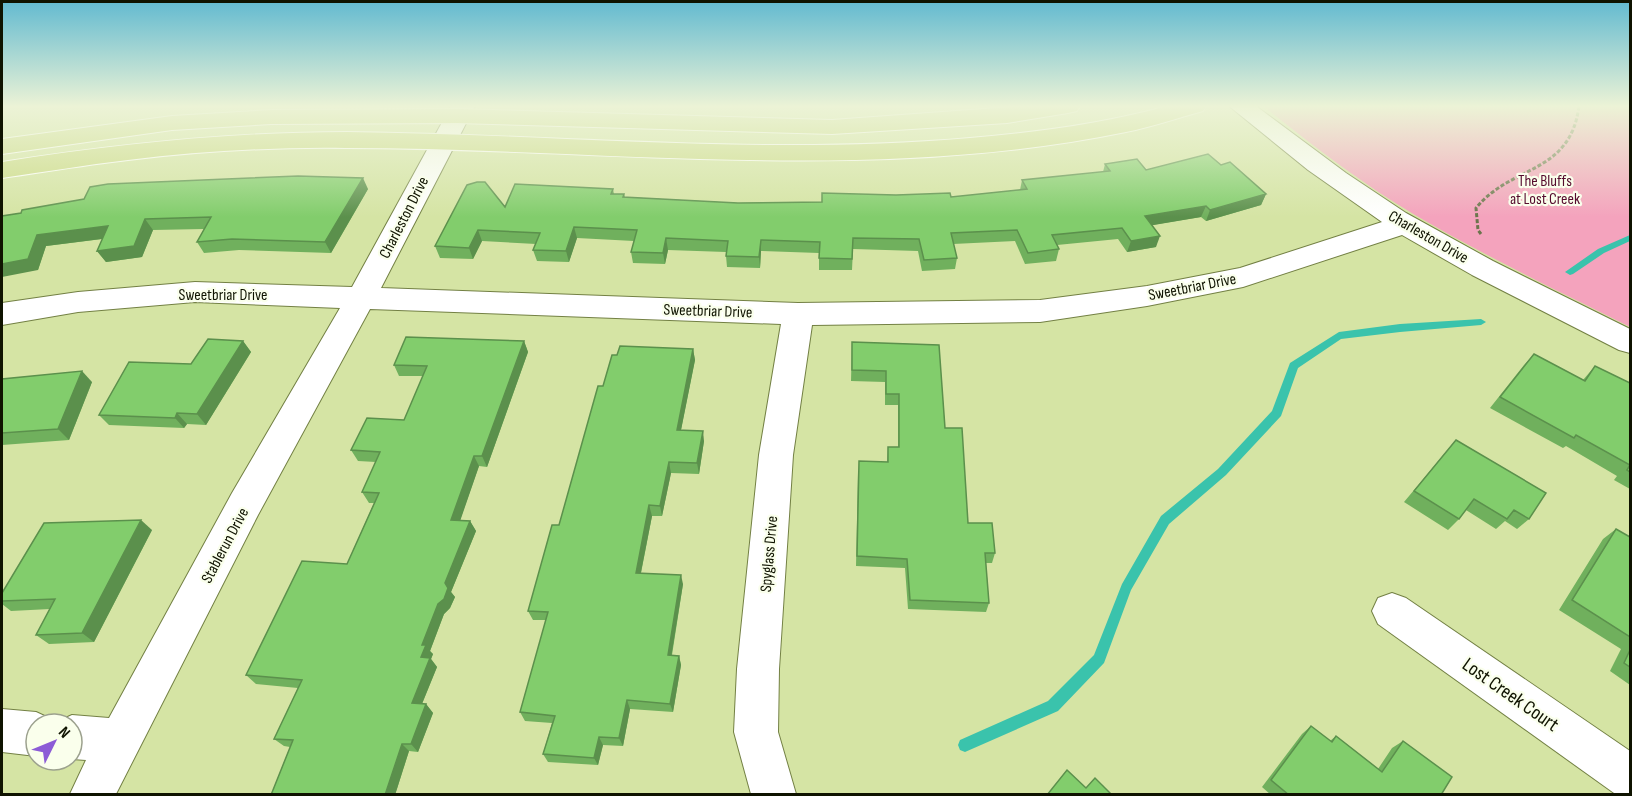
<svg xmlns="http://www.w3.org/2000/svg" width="1632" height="796" font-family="'Sofia Sans Condensed',sans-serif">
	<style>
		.green { fill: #f4a3bd }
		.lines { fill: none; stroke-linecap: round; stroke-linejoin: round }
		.stream { fill: #3ac3ac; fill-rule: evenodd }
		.minor-casing { stroke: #738044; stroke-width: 2 }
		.major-casing { stroke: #fff; stroke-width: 2 }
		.path { stroke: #6b744c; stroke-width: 3; stroke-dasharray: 4 2; stroke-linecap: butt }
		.minor { fill: #fff; fill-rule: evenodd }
		.major { fill: #cbda85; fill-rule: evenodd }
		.wall { fill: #70b05d }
		.shaded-wall { fill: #5b904c }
		.building { fill: #82cd6c; stroke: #5b904c; stroke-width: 1.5 }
		.labels { text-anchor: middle; stroke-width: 4.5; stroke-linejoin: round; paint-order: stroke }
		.park-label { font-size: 16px; fill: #550b2d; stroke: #faffec }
		.street-label { font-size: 16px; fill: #0f1300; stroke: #faffec }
		.near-street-label { font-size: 20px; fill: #0f1300; stroke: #faffec }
	</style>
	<rect width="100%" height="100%" fill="#d5e4a4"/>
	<!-- green -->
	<path class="green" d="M1263,106H1630V327C1558,291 1485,256 1415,215C1361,183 1312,145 1263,106Z"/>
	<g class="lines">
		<!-- stream -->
		<g class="stream">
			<polygon points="1630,235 1630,241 1604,253 1573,274 1570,275 1565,272 1598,249"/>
			<polygon points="1481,319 1486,322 1481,325 1400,332 1341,339 1298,368 1281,416 1226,475 1169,524 1131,590 1104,663 1058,711 965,752 960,750 958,745 960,740 1048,701 1094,655 1122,584 1161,516 1218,469 1272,411 1290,363 1339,332 1400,324"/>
		</g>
		<!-- minor casing -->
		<g class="minor-casing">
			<g id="minor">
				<polygon points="451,106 475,106 381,288 798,303 1040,300 1147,286 1240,268 1382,222 1308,170 1229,106 1256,106 1346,173 1406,213 1493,261 1630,329 1630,353 1619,350 1472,275 1402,235 1243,287 1147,306 1040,322 812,325 793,455 779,669 778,732 796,794 751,794 734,732 737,669 759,455 781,324 370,309 258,515 116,794 70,794 86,760 72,759 72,724 56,724 57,722 72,715 109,718 232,493 340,308 195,302 78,312 2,325 2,303 78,292 195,282 352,287"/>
				<polygon points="1392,593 1406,598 1630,751 1630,794 1614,793 1378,624 1372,611 1378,598"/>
				<polygon points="2,709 36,712 51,719 54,724 36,724 36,756 2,752"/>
			</g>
		</g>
		<!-- major casing -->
		<g class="major-casing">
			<g id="major">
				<polygon points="1024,106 1080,106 1077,111 1068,113 1007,123 832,134 457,123 271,124 172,130 2,154 2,139 172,116 271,110 457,109 832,120"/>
				<path d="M1167,106H1206L1203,111C1177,118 1152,127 1126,132C869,185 605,148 346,148C273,147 200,151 128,160C85,165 44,172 2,178V162C116,144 231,132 347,132C555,134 763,156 970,138C1037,132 1103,124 1167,106Z"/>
			</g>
		</g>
		<!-- path -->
		<path class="path" d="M1481,234L1478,230L1476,208C1512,164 1570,175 1579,106"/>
		<!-- minor -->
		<use href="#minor" class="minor"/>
		<!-- major -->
		<use href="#major" class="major"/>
	</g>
	<!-- wall -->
	<g class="wall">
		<polygon points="1105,164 1146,170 1221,165 1266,194 1261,205 1206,221 1201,217 1152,225 1156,247 1127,252 1118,239 1057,245 1059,249 1056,261 1025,264 1015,241 953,244 957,258 955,269 922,271 918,251 853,249 852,270 819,270 819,253 761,251 760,268 727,267 726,256 726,252 668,250 665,264 633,263 631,252 634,241 577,238 569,262 537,261 533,250 536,244 482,241 473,259 440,258 435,246 505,207 613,189 614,194 624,194 625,197 738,203 822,202 951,197 1020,190 1022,180 1103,172"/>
		<polygon points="368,189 331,253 239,250 204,253 197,242 204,229 153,230 142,257 106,262 97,251 102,239 46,246 38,270 2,216"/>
		<polygon points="243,341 251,352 206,425 187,424 184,428 109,425 99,415 191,364"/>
		<polygon points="524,341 528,352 487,467 479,466 460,520 470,521 476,531 451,592 455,597 450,608 444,614 430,651 433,654 431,659 437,667 422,704 426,704 433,713 418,752 409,751 395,795 271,795 290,747 284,746 274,739 298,688 256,684 246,675 347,564 374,503 369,503 362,492 376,462 358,461 351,450 404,420 423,376 399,376 394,365"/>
		<polygon points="852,342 939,345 945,428 968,523 995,553 992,563 986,563 989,603 986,612 908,609 905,568 856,566 858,471 887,462 888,447 898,447 898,405 885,405 885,382 851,381"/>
		<polygon points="693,349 695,360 681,430 704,441 699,474 671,473 662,516 652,516 641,573 683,584 672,655 679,656 681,665 673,712 630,709 623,746 603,745 598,765 548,762 543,754 552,723 525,721 520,712 546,620 533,620 528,611 559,525 603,386 617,355"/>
		<polygon points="1534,354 1583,380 1595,366 1630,383 1630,489 1614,480 1617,476 1566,446 1563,448 1490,408 1524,365"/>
		<polygon points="2,379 92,382 69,440 2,445"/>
		<polygon points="1456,440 1529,519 1517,529 1505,521 1496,529 1466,510 1459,519 1448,530 1404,502"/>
		<polygon points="1616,529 1630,537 1630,685 1610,671 1621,649 1559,610 1603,539"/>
		<polygon points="152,530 94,642 49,644 36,635 50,609 11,611 2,604 2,593"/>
		<polygon points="1311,726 1330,741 1336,736 1378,769 1392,748 1403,741 1441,795 1271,795 1262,787 1302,734"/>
	</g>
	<!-- shaded-wall -->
	<g class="shaded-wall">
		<polygon points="363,178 368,189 331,253 325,242"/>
		<polygon points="1266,194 1261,205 1206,221 1210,210"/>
		<polygon points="1206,206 1201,217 1142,227 1145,216"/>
		<polygon points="145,219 153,230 142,257 106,262 97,251"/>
		<polygon points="108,226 117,237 46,246 38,270 2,277 2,264 37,235"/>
		<polygon points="574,227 577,238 569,262 566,251"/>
		<polygon points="478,230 482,241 473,259 469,248"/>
		<polygon points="1160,236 1156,247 1127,252 1131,241"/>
		<polygon points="666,238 668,250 665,264 663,253"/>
		<polygon points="761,240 761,251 760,268 759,257"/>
		<polygon points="243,341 251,352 206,425 197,414"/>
		<polygon points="524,341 528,352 487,467 482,456"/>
		<polygon points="693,349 695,360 679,440 677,430"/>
		<polygon points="82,371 92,382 69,440 58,429"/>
		<polygon points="177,413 187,424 184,428 175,418"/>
		<polygon points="703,431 704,441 699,474 697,463"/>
		<polygon points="474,456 479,466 457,530 451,520"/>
		<polygon points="669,462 671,473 662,516 660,506"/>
		<polygon points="649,505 652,516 639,582 636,573"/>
		<polygon points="141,520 152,530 94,642 82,633"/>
		<polygon points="470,521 476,531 451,592 455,597 450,608 444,614 430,651 433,654 431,659 437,667 419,711 412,703 421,657 422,645 445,583"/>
		<polygon points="681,575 683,584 670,664 668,655"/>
		<polygon points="679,656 681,665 673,712 670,704"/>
		<polygon points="627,700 630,709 623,746 619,738"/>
		<polygon points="426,704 433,713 418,752 411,744"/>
		<polygon points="599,737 603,745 598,765 594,758"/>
		<polygon points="402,744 409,751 395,795 385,795"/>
	</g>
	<!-- building -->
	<g class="building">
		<polygon points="1208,154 1221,165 1230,162 1266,194 1210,210 1206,206 1145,216 1160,236 1131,241 1122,228 1052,235 1059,249 1028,253 1017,230 951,233 957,258 924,260 919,239 853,238 852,259 819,258 820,242 761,240 759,257 726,256 728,241 666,238 663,253 631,252 637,230 574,227 566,251 533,250 540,233 478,230 469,248 435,246 467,185 477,182 485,182 505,207 515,184 613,189 611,194 624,194 623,197 738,203 822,202 822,193 896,195 950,193 951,197 1027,189 1022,180 1110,171 1105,164 1137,159 1146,170"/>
		<polygon points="298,176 363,178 325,242 232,239 197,242 211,217 145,219 134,246 97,251 108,226 37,235 28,259 2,264 2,216 21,213 22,210 84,199 90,187 108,184"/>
		<polygon points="406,337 524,341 482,456 474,456 451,520 470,521 445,583 448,588 444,599 438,604 422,645 426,645 421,657 430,658 412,703 426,704 411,744 402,744 385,795 271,795 293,740 274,739 302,680 246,675 302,561 347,564 379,493 362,492 380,452 351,450 367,418 404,420 427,366 394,365"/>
		<polygon points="208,339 243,341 197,414 177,413 175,418 99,415 129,362 191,364"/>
		<polygon points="852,342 939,345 945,428 962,428 968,523 992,523 995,553 985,553 989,603 910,600 907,559 857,556 859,461 888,462 888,447 899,447 899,394 886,394 886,371 852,370"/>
		<polygon points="620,346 693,349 677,430 703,431 697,463 669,462 660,506 649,505 636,573 681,575 668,655 679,656 670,704 627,700 619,738 599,737 594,758 543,754 555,716 520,712 548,612 528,611 552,525 559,525 598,386 603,386 612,355 617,355"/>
		<polygon points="1534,354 1585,381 1595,366 1630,383 1630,472 1627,470 1630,465 1576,435 1574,438 1500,397"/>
		<polygon points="82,371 58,429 2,433 2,379"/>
		<polygon points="1456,440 1546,493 1529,519 1514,510 1507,519 1474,499 1459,519 1414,491"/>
		<polygon points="141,520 82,633 36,635 55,599 2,601 2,593 44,523"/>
		<polygon points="1616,529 1630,537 1630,637 1572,600"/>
		<polygon points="1630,650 1630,667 1624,663"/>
		<polygon points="1311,726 1332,742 1336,736 1382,772 1403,741 1452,777 1441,795 1289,795 1271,780"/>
		<polygon points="1067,770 1086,788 1095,778 1112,795 1047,795"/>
	</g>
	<!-- sky -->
	<linearGradient id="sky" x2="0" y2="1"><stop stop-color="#62bad0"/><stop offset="0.49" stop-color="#ecf3d6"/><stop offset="1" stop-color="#ecf3d6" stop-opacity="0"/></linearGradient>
	<rect width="1632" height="217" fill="url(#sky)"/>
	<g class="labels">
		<!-- park labels -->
		<g class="park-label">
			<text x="1545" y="186">The Bluffs<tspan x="1545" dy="18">at Lost Creek</tspan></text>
		</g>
		<!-- street labels -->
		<g class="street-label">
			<text transform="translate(403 217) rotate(-63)" y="6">Charleston Drive</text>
			<text transform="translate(1429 236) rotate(30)" y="6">Charleston Drive</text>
			<text transform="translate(1192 286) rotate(-11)" y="6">Sweetbriar Drive</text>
			<text x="223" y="300">Sweetbriar Drive</text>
			<text transform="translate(708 310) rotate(2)" y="6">Sweetbriar Drive</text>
			<text transform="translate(224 545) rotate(-62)" y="6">Stablerun Drive</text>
			<text transform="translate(768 554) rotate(-85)" y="6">Spyglass Drive</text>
		</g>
		<!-- near-street labels -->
		<g class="near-street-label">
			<text transform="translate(1511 694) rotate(35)" y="7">Lost Creek Court</text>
		</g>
	</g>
	<!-- border -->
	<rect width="1632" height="796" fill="none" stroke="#0f1300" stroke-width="6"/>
	<!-- north arrow -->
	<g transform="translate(54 742) rotate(47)"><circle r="28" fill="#faffec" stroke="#9ca18e" stroke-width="1.5"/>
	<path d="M0-4.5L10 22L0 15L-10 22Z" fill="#8c5cd6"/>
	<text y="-9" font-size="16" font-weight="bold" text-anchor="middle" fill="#0f1300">N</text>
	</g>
</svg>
